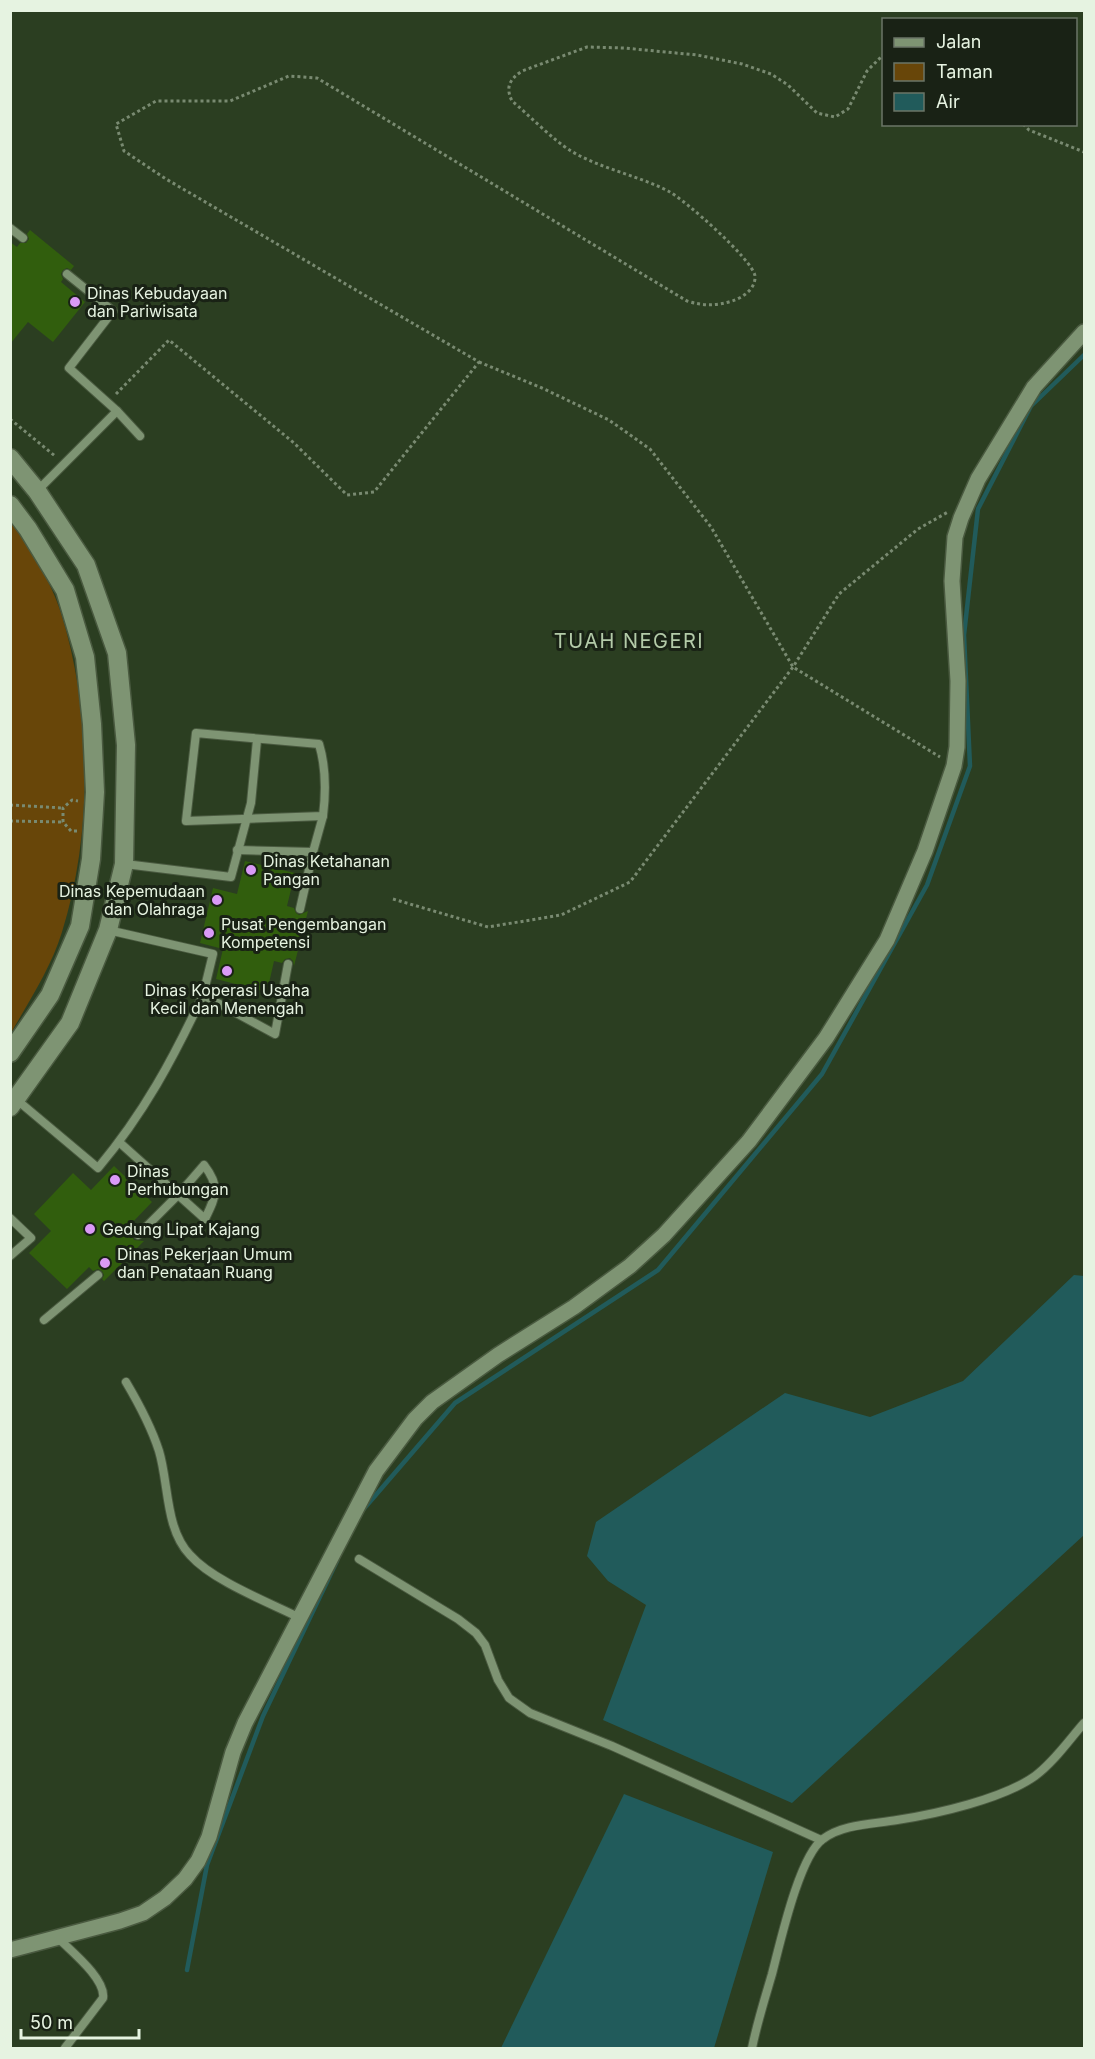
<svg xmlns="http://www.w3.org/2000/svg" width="1095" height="2059" font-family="Inter,sans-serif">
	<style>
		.green { fill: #684609 }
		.water { fill: #215b5b }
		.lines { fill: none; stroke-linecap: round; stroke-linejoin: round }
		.stream { stroke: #215b5b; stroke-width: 4.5 }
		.building { fill: #315e0d }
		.lane-casing { stroke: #4a5a40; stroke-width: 10 }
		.street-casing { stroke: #4a5a40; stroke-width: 18 }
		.secondary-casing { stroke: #4a5a40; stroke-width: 21 }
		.path { stroke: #798a71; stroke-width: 3; stroke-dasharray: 3 3; stroke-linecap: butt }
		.lane { stroke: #7e9473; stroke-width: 8 }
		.street { stroke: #7e9473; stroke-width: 15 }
		.secondary { stroke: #7e9473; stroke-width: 18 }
		.poi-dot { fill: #da9af6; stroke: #192215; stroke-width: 2 }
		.labels { text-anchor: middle; stroke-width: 6; stroke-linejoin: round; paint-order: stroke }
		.poi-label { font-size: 16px; fill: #e6f3e1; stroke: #192215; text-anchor: start }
		.quarter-label { font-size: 20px; letter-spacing: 1.5px; fill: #b3caa8; stroke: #192215 }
	</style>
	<rect width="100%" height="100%" fill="#2b3e21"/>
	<!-- green -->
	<path class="green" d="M11,522C30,548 51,581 61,613C92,712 93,833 62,932C51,968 29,1001 11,1033Z"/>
	<!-- water -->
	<g class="water">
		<polygon points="1074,1275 1084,1276 1084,1535 792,1803 603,1720 646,1605 608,1581 587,1556 596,1522 785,1393 870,1417 963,1381"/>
		<polygon points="624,1794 773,1852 714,2048 501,2048"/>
	</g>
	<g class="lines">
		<!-- stream -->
		<g class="stream">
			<polyline points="362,1511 455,1403 658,1270 822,1074 927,885 970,766 964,635 978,509 1031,406 1084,355"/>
			<polyline points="187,1970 207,1865 263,1716 337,1561"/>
		</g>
	</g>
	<!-- building -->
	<g class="building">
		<polygon points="30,230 74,266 71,270 67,268 63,270 61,274 63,279 61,282 85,302 53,342 28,322 10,344 10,242 17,247 20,243 26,243 29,239 27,234"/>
		<polygon points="245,861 295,873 287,906 294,908 296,913 299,915 308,911 294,966 293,961 290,958 285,959 282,963 274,961 267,992 216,979 223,949 200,943 213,888 237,894"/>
		<polygon points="114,1166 152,1202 129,1226 134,1231 132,1236 134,1240 144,1241 104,1281 102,1279 104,1275 102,1271 98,1269 93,1271 89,1267 67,1289 29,1253 51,1231 34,1214 73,1173 91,1190"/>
	</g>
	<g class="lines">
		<!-- lane casing -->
		<g class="lane-casing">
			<g id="lane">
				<polyline points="10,228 23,238"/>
				<polyline points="117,411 140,436"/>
				<polyline points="37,491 117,411 69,368 113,311 67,274"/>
				<path d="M196,733L319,744C326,767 326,792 323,816L186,821Z"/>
				<polyline points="237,850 313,852 323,816"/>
				<polyline points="125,864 231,877 251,803 257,740"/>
				<polyline points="300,909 313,852"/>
				<polyline points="108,930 213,954 203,995 275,1034 288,964"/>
				<path d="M17,1100L98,1168C144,1113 173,1059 203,995"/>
				<path d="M119,1142L205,1219C216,1196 221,1187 204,1165L178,1195L138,1235"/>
				<polyline points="10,1218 31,1238 10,1256"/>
				<polyline points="44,1320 98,1275"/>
				<path d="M126,1382C139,1404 151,1426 159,1451C169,1484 165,1529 190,1555C213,1581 268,1602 300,1618"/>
				<polyline points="359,1559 458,1619 476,1633 485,1645 498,1680 509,1698 530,1713 612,1746 821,1840"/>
				<path d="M58,1938C71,1951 106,1979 103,1998L65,2048"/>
				<path d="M752,2048C757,2023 765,1998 772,1974C780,1944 799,1856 823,1839C842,1824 874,1824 897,1820C936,1814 1003,1799 1035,1776C1054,1762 1069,1740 1084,1723"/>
			</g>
		</g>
		<!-- street casing -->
		<g class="street-casing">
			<polyline id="street" points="10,1950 120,1921 143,1913 165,1898 185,1879 198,1861 209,1837 233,1752 245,1723 376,1471 415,1419 432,1402 498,1355 574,1307 630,1266 664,1235 749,1141 826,1038 887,940 925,851 954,766 957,747 958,681 952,581 955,537 961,518 978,479 1034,387 1084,332"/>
		</g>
		<!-- secondary casing -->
		<g class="secondary-casing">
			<g id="secondary">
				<polyline points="10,458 37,491 86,565 117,653 126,745 124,864 108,930 70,1023 10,1107"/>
				<polyline points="10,505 28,529 65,590 85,657 92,724 95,792 91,859 80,926 50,995 10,1053"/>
			</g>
		</g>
		<!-- path -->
		<g class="path">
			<polyline points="1023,124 1029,130 1084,152"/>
			<polyline points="479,362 542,388 609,420 650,449 711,527 793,667 940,757"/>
			<path d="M116,394L169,340L294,443L347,495L374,492L479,362L166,179L124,151L116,124L156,101H230L289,76L317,78L687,301C703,306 716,306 732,301C742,298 756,289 755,276C753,260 684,199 668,191C637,175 601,169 571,151C553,140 529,115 512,101C505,87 510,79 522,71L587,47L624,48L697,55L742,64L771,74L788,85L817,113L835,117L848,109L867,71L884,54"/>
			<polyline points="10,419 55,456"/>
			<polyline points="10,805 63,808"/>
			<polyline points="10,821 63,822"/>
			<polyline points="77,831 71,831 63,822 63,808 72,800 78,801"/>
			<polyline points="393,899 488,927 561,915 630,882 793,667 839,594 918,529 948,512"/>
		</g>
		<!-- lane -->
		<use href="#lane" class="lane"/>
		<!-- street -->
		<use href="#street" class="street"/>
		<!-- secondary -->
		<use href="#secondary" class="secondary"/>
	</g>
	<!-- markers -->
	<g class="poi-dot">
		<circle cx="75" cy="302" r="6"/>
		<circle cx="251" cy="870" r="6"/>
		<circle cx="217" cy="900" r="6"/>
		<circle cx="209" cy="933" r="6"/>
		<circle cx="227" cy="971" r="6"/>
		<circle cx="115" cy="1180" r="6"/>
		<circle cx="90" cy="1229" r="6"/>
		<circle cx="105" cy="1263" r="6"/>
	</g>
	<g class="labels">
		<!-- poi labels -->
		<g class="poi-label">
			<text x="87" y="299">Dinas Kebudayaan<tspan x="87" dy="18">dan Pariwisata</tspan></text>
			<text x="263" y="867">Dinas Ketahanan<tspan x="263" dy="18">Pangan</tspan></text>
			<text x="205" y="897" text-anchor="end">Dinas Kepemudaan<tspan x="205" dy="18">dan Olahraga</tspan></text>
			<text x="221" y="930">Pusat Pengembangan<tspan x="221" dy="18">Kompetensi</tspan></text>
			<text x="227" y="996" text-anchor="middle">Dinas Koperasi Usaha<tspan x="227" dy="18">Kecil dan Menengah</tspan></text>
			<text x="127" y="1177">Dinas<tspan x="127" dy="18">Perhubungan</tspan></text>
			<text x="102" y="1235">Gedung Lipat Kajang</text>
			<text x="117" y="1260">Dinas Pekerjaan Umum<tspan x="117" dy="18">dan Penataan Ruang</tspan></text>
		</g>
		<!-- quarter labels -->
		<g class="quarter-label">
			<text x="629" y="648">TUAH NEGERI</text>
		</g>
	</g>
	<!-- border -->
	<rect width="1095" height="2059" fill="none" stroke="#e6f3e1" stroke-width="24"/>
	<!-- legend -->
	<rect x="882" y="18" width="195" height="108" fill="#192215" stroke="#6b7667" stroke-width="1.5"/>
	<rect x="894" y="38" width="30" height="9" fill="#7e9473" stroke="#6b7667" stroke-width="1.5"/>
	<text x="936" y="48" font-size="18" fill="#e6f3e1">Jalan</text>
	<rect x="894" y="63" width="30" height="18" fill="#684609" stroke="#6b7667" stroke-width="1.5"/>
	<text x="936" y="78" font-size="18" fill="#e6f3e1">Taman</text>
	<rect x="894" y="93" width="30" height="18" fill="#215b5b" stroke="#6b7667" stroke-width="1.5"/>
	<text x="936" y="108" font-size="18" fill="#e6f3e1">Air</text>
	<!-- scale -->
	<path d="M21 2029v9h118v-9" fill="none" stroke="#e6f3e1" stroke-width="3"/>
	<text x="30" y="2029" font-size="18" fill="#e6f3e1" stroke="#192215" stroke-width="4.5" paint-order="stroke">50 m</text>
</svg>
